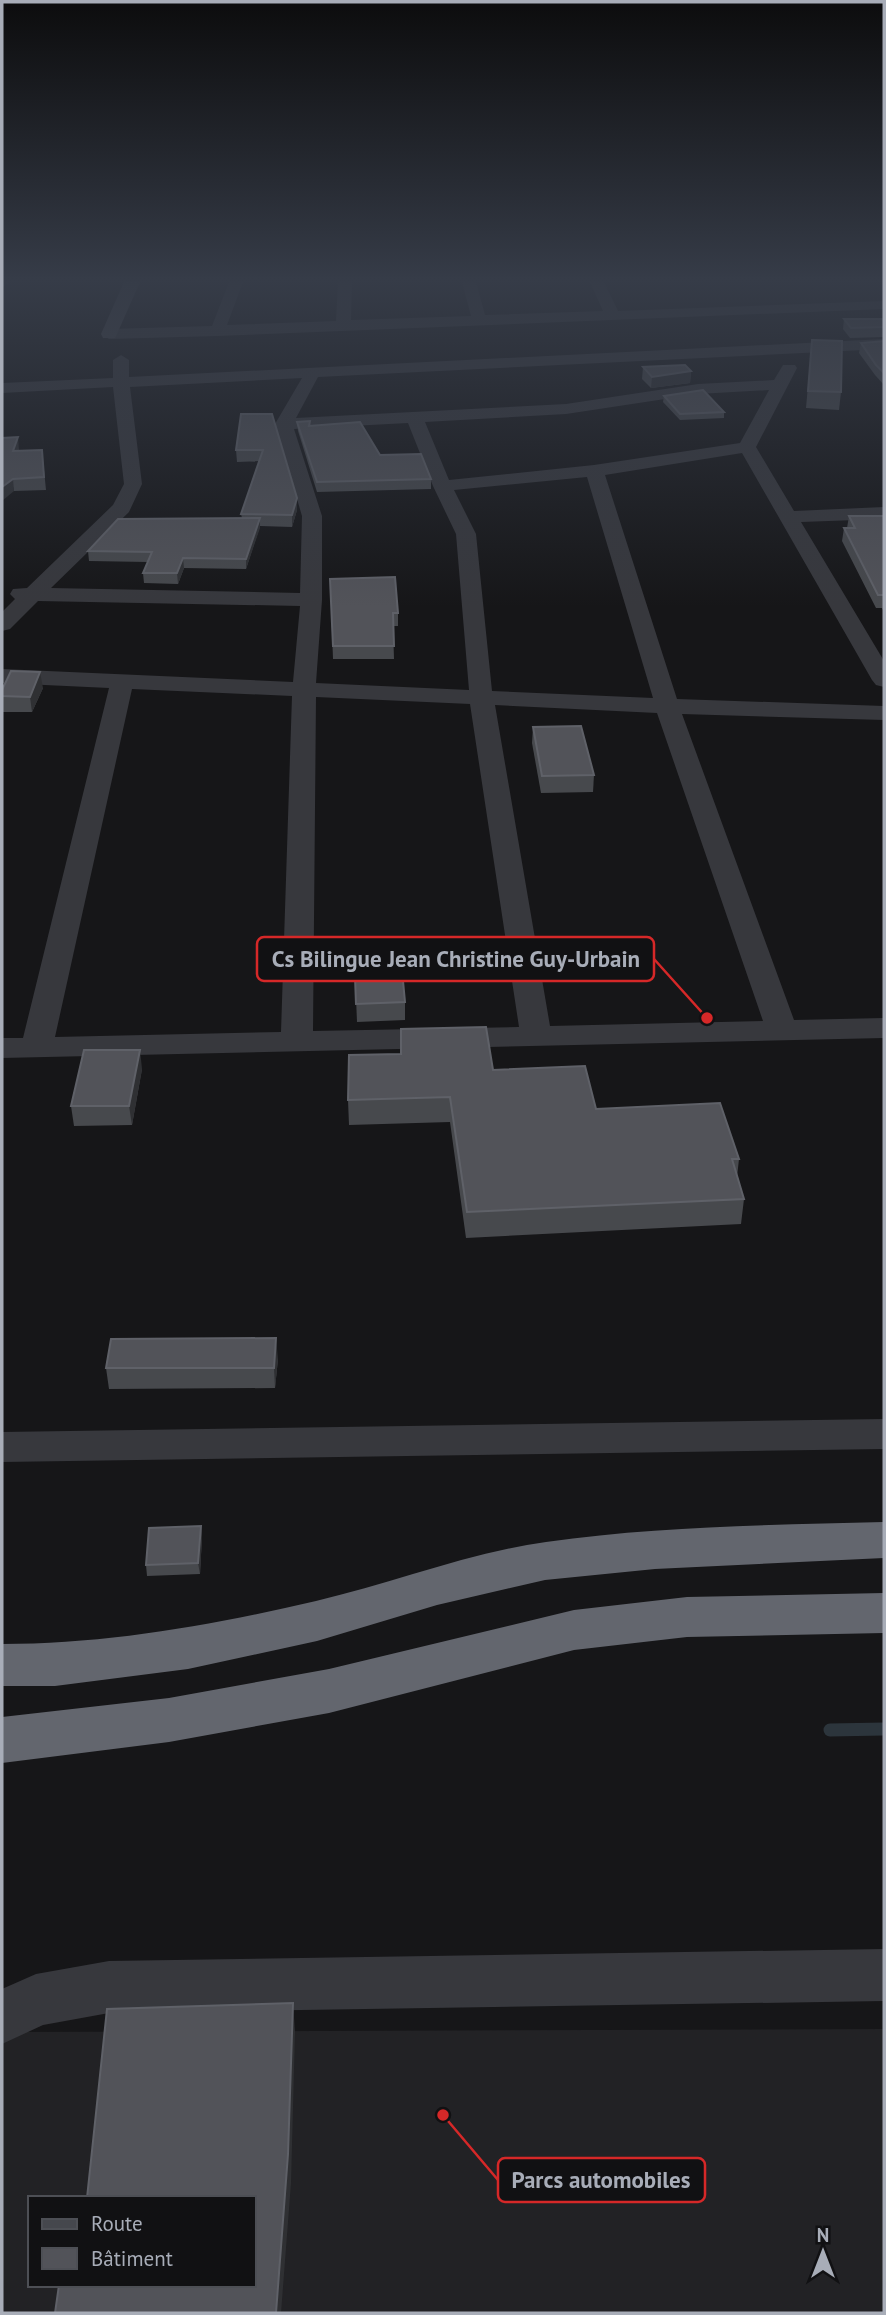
<svg xmlns="http://www.w3.org/2000/svg" width="886" height="2315" font-family="'PT Sans',sans-serif">
	<style>
		.built { fill: #222225; fill-rule: evenodd }
		.lines { fill: none; stroke-linecap: round; stroke-linejoin: round }
		.stream { stroke: #2c353c; stroke-width: 13 }
		.street { fill: #37383d; fill-rule: evenodd }
		.secondary { fill: #45474d; fill-rule: evenodd }
		.highway { fill: #63666e; fill-rule: evenodd }
		.wall { fill: #47494d }
		.shaded-wall { fill: #2f3033 }
		.building { fill: #525359; stroke: #5f6168; stroke-width: 2 }
		.leader { fill: none; stroke: #d62828; stroke-width: 2.5 }
		.callout-dot { fill: #d62828; stroke: #111113; stroke-width: 2.5 }
		.callout { fill: #111113; stroke: #d62828; stroke-width: 2.5 }
		.callout-label { font-size: 23px; text-anchor: middle; font-weight: bold; fill: #a8adb8 }
	</style>
	<rect width="100%" height="100%" fill="#161618"/>
	<!-- built -->
	<path class="built" d="M884,2029V2313H2V2032ZM30,2198H254V2285H30Z"/>
	<g class="lines">
		<!-- stream -->
		<polyline class="stream" points="830,1730 884,1729"/>
		<!-- street -->
		<g class="street">
			<polygon points="2,282 9,282 9,283 2,287"/>
			<polygon points="229,282 243,282 227,325 336,321 338,282 352,282 351,320 471,316 462,282 476,282 485,315 603,311 590,282 604,282 618,311 884,301 884,309 217,336 109,339 101,334 109,329 212,326"/>
			<path d="M884,339V349L318,377L296,418L566,404L698,384L774,380L783,365H795L797,368L756,447L794,511L884,507V519L801,522L884,661V687L876,685L872,680L742,453L605,475L677,699L884,706V720L682,714L794,1020L884,1018V1038L2,1058V1038H23L109,688L2,683V669L293,682L300,606L38,601L10,629L2,631V612L15,599L10,594L13,589L27,588L113,505L124,484L113,387L2,393V383L113,378V360L121,355L129,360V377ZM302,378L275,424L302,516L300,593L51,588L129,512L142,484L130,387ZM769,390L740,443L594,465L449,480L425,422L566,414L698,394ZM408,423L433,486L456,534L469,690L316,683L322,600V516L294,429ZM587,477L653,698L492,691L476,534L454,490ZM132,689L292,696L281,1032L55,1037ZM316,697L470,704L519,1027L313,1031ZM495,705L657,713L763,1021L550,1026Z"/>
			<polygon points="884,1419 884,1449 2,1462 2,1432"/>
			<polygon points="884,1949 884,2001 109,2013 43,2025 2,2044 2,1989 36,1974 109,1961"/>
		</g>
		<!-- secondary -->
		<polygon class="secondary" points="124,282 140,282 117,334 115,338 103,338 101,334"/>
		<!-- highway -->
		<g class="highway">
			<path d="M884,1522V1558L655,1569L545,1580L437,1605L317,1641L188,1669L55,1686H2V1644C107,1644 213,1625 316,1601C393,1583 468,1553 546,1542C657,1526 772,1525 884,1522Z"/>
			<polygon points="884,1593 884,1633 687,1637 574,1650 329,1713 169,1742 2,1763 2,1717 169,1698 329,1669 574,1610 687,1597"/>
		</g>
	</g>
	<!-- wall -->
	<g class="wall">
		<polygon points="844,319 884,322 884,337 850,338 843,329"/>
		<polygon points="812,340 841,392 839,410 806,408"/>
		<polygon points="884,341 884,385 875,375 859,353 861,343"/>
		<polygon points="643,367 691,371 690,383 651,388 642,379"/>
		<polygon points="664,396 724,412 724,418 680,420 663,402"/>
		<polygon points="241,414 297,498 297,510 292,527 260,526 246,569 184,568 178,584 144,583 143,573 148,562 89,561 88,551 242,518 241,514 260,461 237,462 236,450"/>
		<polygon points="297,422 310,426 380,455 431,479 431,489 317,492 298,431"/>
		<polygon points="2,438 19,450 19,451 42,450 46,490 14,491"/>
		<polygon points="849,516 884,516 884,612 882,608 876,608 842,541 844,528 847,528"/>
		<polygon points="330,579 398,613 398,626 393,626 394,659 333,659"/>
		<polygon points="43,688 32,712 2,712 2,690"/>
		<polygon points="533,727 594,775 593,792 541,793 532,743"/>
		<polygon points="354,950 405,1002 405,1020 357,1022"/>
		<polygon points="142,1069 132,1125 74,1126 71,1106"/>
		<polygon points="493,1070 596,1109 739,1159 737,1177 744,1199 741,1224 466,1238 450,1122 349,1125 348,1100"/>
		<polygon points="278,1359 275,1388 109,1389 106,1368"/>
		<polygon points="201,1526 202,1537 200,1574 147,1576 146,1565"/>
	</g>
	<!-- shaded-wall -->
	<g class="shaded-wall">
		<polygon points="691,371 690,383 651,388 652,377"/>
		<polygon points="18,437 19,450 14,464 13,451"/>
		<polygon points="13,479 14,491 2,501 2,487"/>
		<polygon points="297,498 297,510 292,527 292,515"/>
		<polygon points="260,518 260,528 246,569 246,559"/>
		<polygon points="183,558 184,568 178,584 177,573"/>
		<polygon points="40,672 43,688 32,712 30,697"/>
		<polygon points="140,1050 142,1069 132,1125 129,1106"/>
		<polygon points="276,1338 278,1359 275,1388 274,1368"/>
		<polygon points="201,1526 202,1537 200,1574 198,1563"/>
		<polygon points="293,2003 295,2032 291,2183 281,2313 276,2313"/>
	</g>
	<!-- building -->
	<g class="building">
		<polygon points="844,319 882,319 884,322 884,327 851,328"/>
		<polygon points="812,340 842,341 841,392 808,391"/>
		<polygon points="884,341 884,373 876,365 861,343"/>
		<polygon points="685,365 691,371 652,377 643,367"/>
		<polygon points="703,390 724,412 680,414 664,396"/>
		<polygon points="241,414 272,414 297,498 292,515 241,514 263,450 236,450"/>
		<polygon points="310,421 309,426 360,422 380,455 421,454 431,479 317,482 297,422"/>
		<polygon points="18,437 13,451 42,450 44,477 13,479 2,487 2,438"/>
		<polygon points="849,516 884,516 884,595 878,595 844,528 855,528"/>
		<polygon points="260,518 246,559 183,558 177,573 143,573 152,552 88,551 118,519"/>
		<polygon points="395,577 398,613 393,613 394,646 333,646 330,579"/>
		<polygon points="11,671 40,672 30,697 2,696 2,690"/>
		<polygon points="581,726 594,775 542,776 533,727"/>
		<polygon points="400,949 405,1002 356,1004 354,950"/>
		<polygon points="486,1027 493,1070 585,1066 596,1109 720,1103 739,1159 732,1159 744,1199 467,1212 450,1097 348,1100 349,1055 401,1054 401,1029"/>
		<polygon points="84,1050 140,1050 129,1106 71,1106"/>
		<polygon points="276,1338 274,1368 106,1368 111,1339"/>
		<polygon points="201,1526 198,1563 146,1565 149,1528"/>
		<polygon points="293,2003 288,2154 276,2313 55,2313 59,2285 254,2285 254,2198 87,2198 107,2009"/>
	</g>
	<!-- sky -->
	<linearGradient id="sky" x2="0" y2="1"><stop stop-color="#0c0c0d"/><stop offset="0.46" stop-color="#363c48"/><stop offset="1" stop-color="#363c48" stop-opacity="0"/></linearGradient>
	<rect width="886" height="607" fill="url(#sky)"/>
	<!-- callouts -->
	<path class="leader" d="M707 1018L654 959M443 2115L498 2180"/>
	<g class="callout-dot">
		<circle cx="707" cy="1018" r="7"/>
		<circle cx="443" cy="2115" r="7"/>
	</g>
	<g class="callout">
		<rect x="257" y="937" width="397" height="44" rx="7"/>
		<rect x="498" y="2158" width="207" height="44" rx="7"/>
	</g>
	<g class="callout-label">
		<text x="456" y="967">Cs Bilingue Jean Christine Guy-Urbain</text>
		<text x="601" y="2188">Parcs automobiles</text>
	</g>
	<!-- border -->
	<rect width="886" height="2315" fill="none" stroke="#a8adb8" stroke-width="7"/>
	<!-- legend -->
	<rect x="28" y="2196" width="228" height="91" fill="#111113" stroke="#4d4f55" stroke-width="2"/>
	<rect x="42" y="2219" width="35" height="10" fill="#45474d" stroke="#4d4f55" stroke-width="2"/>
	<text x="91" y="2231" font-size="21" fill="#a8adb8">Route</text>
	<rect x="42" y="2248" width="35" height="21" fill="#525359" stroke="#4d4f55" stroke-width="2"/>
	<text x="91" y="2266" font-size="21" fill="#a8adb8">Bâtiment</text>
	<!-- north arrow -->
	<g transform="translate(823 2252)" stroke="#111113" stroke-width="5" paint-order="stroke">
	<path d="M0-5L12 26L0 18L-12 26Z" fill="#a8adb8"/>
	<text y="-10" font-size="19" font-weight="bold" text-anchor="middle" fill="#a8adb8">N</text>
	</g>
</svg>
